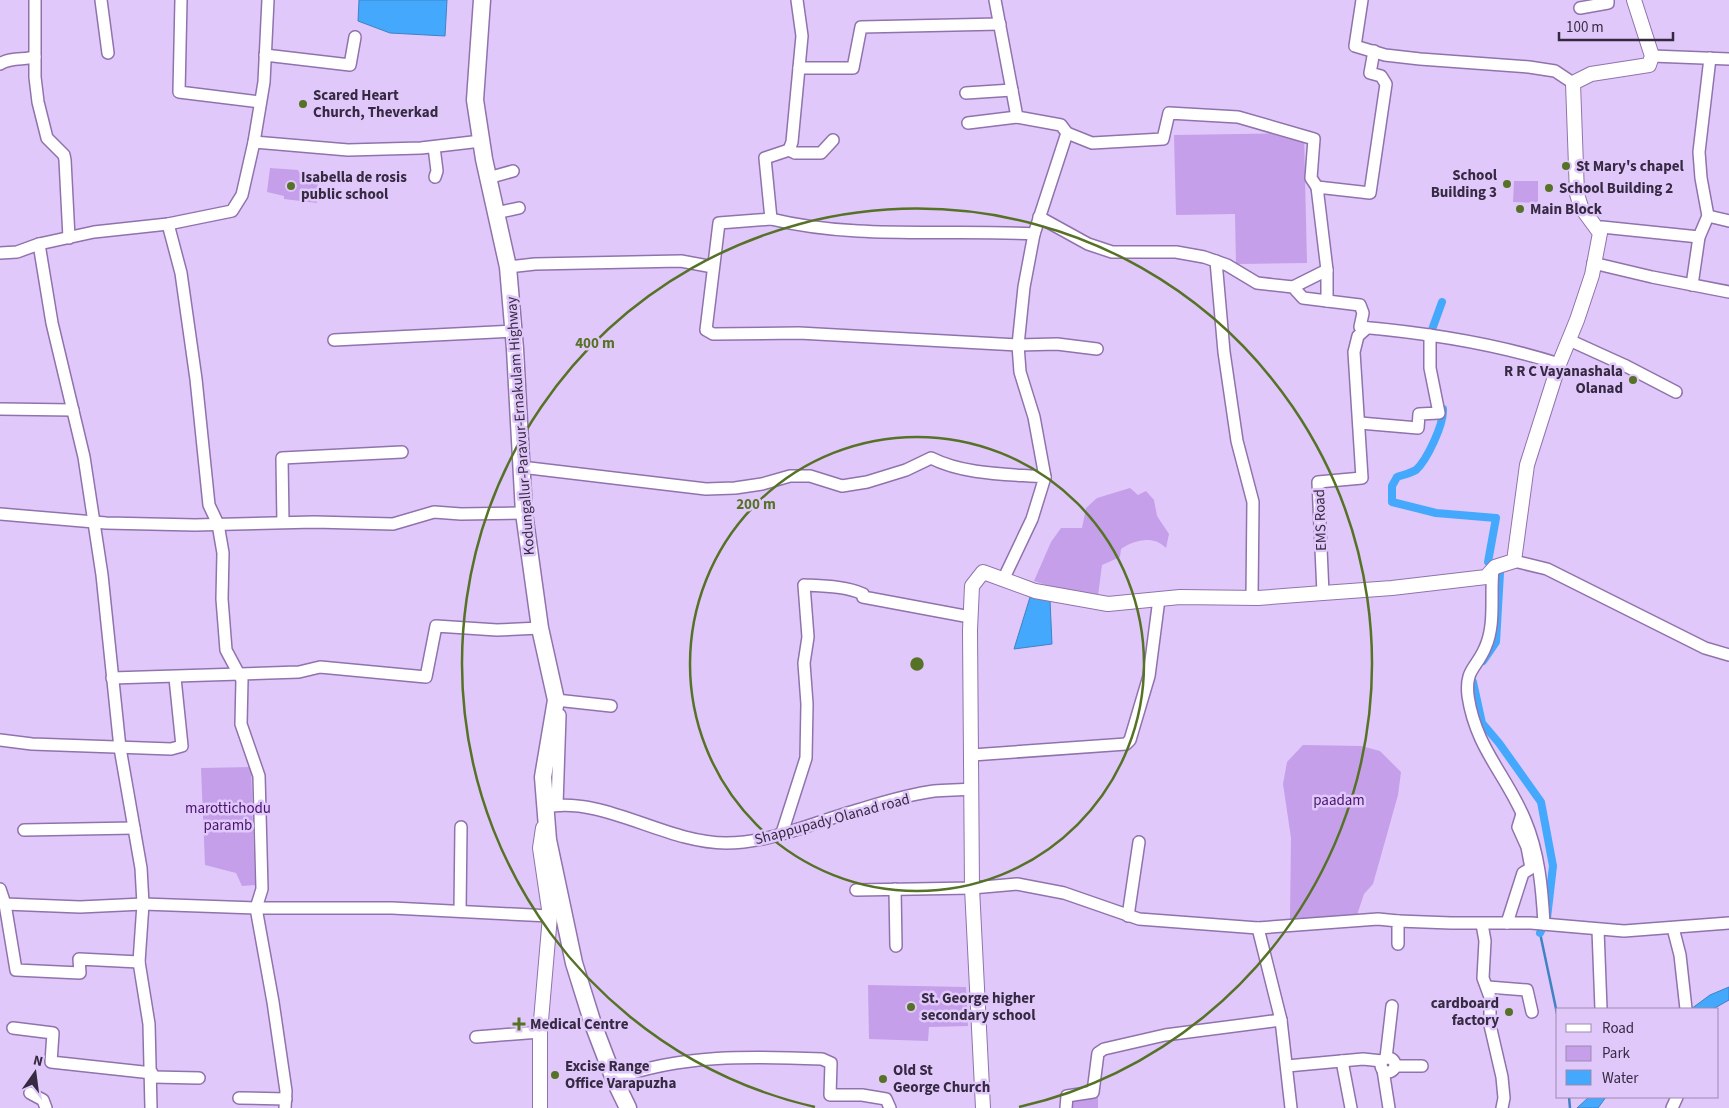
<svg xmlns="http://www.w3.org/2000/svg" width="1729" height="1108" font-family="'Source Sans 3',sans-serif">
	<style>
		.green { fill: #c59fe9 }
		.water { fill: #44a8fc; stroke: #4082c4 }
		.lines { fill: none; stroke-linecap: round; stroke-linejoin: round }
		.stream { stroke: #4082c4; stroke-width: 2.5 }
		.canal { stroke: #44a8fc; stroke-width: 8 }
		.minor-casing { stroke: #9073ac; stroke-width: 14 }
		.major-casing { stroke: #9073ac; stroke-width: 16 }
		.highway-casing { stroke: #9073ac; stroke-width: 19 }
		.minor { stroke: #fff; stroke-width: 11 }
		.major { stroke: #fff; stroke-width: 14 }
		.highway { stroke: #fff; stroke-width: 16 }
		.ring { fill: none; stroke: #557226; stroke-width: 2.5 }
		.poi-dot { fill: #557226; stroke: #e1c8fa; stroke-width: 2 }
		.labels { text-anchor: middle; stroke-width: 5; stroke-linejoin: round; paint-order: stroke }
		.poi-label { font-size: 15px; font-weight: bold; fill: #362a42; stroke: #e1c8fa; text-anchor: start }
		.street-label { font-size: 15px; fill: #362a42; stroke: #e1c8fa }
		.park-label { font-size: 15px; fill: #49116d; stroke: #e1c8fa }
		.centre { fill: #557226; stroke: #e1c8fa; stroke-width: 2.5 }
		.ring-label { font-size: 15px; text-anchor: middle; font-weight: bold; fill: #557226; stroke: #e1c8fa; stroke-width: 5; stroke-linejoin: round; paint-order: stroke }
	</style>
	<rect width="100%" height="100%" fill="#e1c8fa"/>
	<!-- green -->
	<g class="green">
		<polygon points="1304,133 1307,263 1236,264 1235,214 1176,215 1174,135"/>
		<polygon points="270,168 298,170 301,176 318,179 317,203 284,199 284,196 267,192"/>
		<polygon points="1514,181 1538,181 1538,203 1513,202"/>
		<path d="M1130,488L1138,495L1146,491L1154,500L1157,516L1169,534L1166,548C1153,535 1135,540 1121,549L1120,557L1102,565L1098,596L1055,588L1034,581L1051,542L1061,528H1082L1086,508L1097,498Z"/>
		<polygon points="1303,745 1361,746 1380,751 1401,772 1398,795 1373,884 1364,894 1357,915 1290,919 1291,838 1283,784 1287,762"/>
		<polygon points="251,767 255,885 242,886 236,873 205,865 201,768"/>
		<polygon points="868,985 966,987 968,1026 929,1027 928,1041 869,1039"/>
		<polygon points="1071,1097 1098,1097 1098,1108 1070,1108"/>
	</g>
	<!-- water -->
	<g class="water">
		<polygon points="359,0 447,0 445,36 390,33 358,21"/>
		<polygon points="1031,594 1050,600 1052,644 1014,649"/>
		<polygon points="1729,987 1729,1000 1713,1009 1691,1009 1710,995"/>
		<polygon points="1589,1097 1606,1097 1598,1108 1577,1108"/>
	</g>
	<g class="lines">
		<!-- stream -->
		<g class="stream">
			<polyline points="1540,933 1558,1018"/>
			<polyline points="1569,1097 1570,1108"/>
		</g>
		<!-- canal -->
		<g class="canal">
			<polyline points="1429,338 1442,302"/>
			<path d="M1443,409C1444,424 1427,460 1416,470C1411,473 1403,475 1397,477L1392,486V502L1436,513L1496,518L1488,562L1491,565"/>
			<polyline points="1483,661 1496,642 1500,573 1498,571"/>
			<polyline points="1473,682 1482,723 1499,743 1541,802 1553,866 1547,918 1540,933"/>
		</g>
		<!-- minor casing -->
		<g class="minor-casing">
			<g id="minor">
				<polyline points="35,0 35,77 38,102 47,138 64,155 65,160 69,238"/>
				<polyline points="101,0 108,53"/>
				<polyline points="181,0 179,92 260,102"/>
				<polyline points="995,0 1017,117 1061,125 1067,133 1092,143 1163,139 1169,113 1238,117 1314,139 1311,178 1317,187"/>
				<polyline points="1362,0 1355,46 1385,55 1420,59 1529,67 1555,71 1573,83"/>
				<polyline points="1580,8 1608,3 1608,0"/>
				<polyline points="265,55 350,65 355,37"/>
				<polyline points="1652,56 1729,59"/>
				<path d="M0,64C10,57 24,60 35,57"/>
				<polyline points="799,68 853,68 861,27 1000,24"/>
				<polyline points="966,93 1012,90"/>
				<polyline points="968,123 1017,117"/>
				<polyline points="833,140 821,153 795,153 789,150 765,158 771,219 719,223 706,330 713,334 799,333 1018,345 1057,344 1097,349"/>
				<polyline points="254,142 348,150 421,148 481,141"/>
				<polyline points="434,147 437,171 435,177"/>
				<polyline points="789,150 792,142 802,36 797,0"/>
				<polyline points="488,178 513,171"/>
				<polyline points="496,213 519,208"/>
				<polyline points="1708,216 1729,221"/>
				<path d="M1039,217L1088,244L1112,252H1176L1204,257L1227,265L1257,283L1293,287L1303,298L1360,305L1363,313L1360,327C1428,333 1494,343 1559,364"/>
				<path d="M771,219C857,240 947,229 1034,234L1067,133"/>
				<polyline points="1600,233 1602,227 1699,237"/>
				<polyline points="1034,234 1024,287 1018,345 1020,372 1034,417 1045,477"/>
				<polyline points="39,244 52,323 84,457 102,575 120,748 141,868 143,904 139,962 149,1024 151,1108"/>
				<polyline points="0,253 17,252 39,244 94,232 168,224 232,211 242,195 254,142 264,82 268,0"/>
				<polyline points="1216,261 1224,352 1237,441 1253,502 1252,598"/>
				<polyline points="1593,263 1652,277 1729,292"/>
				<polyline points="508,267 535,264 681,261 713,267"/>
				<polyline points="1692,285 1699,237 1708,216 1701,178 1699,152 1710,58"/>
				<polyline points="1293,287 1327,270 1317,187 1370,193 1386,84 1381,76 1370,73 1374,51"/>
				<polyline points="1327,301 1327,270"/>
				<polyline points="334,340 514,331"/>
				<polyline points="1569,340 1624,365 1676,392"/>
				<polyline points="0,409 73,410"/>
				<polyline points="1360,423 1418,428 1419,414 1439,413 1430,368 1430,335"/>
				<path d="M521,467L706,489L735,488L762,484L790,476H810L842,486L867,482L906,470L931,458C965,475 1007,474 1045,477L1032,519L1003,580"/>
				<polyline points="0,514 106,523 195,525 314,522 393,524 434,512 461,514 524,513"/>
				<polyline points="283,522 282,458 402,452"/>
				<polyline points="1514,561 1547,569 1705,648 1729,655"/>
				<path d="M1493,569C1490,595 1496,624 1485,648C1476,669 1465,669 1468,696C1476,749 1506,774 1525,820C1539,853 1542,888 1544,924"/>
				<polyline points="1323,593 1318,482 1362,478 1354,352 1358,336 1367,328"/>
				<polyline points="112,678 299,672 320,667 426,677 436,626 497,630 540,628"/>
				<polyline points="556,700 611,706"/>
				<polyline points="0,740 32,744 171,749 182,746 175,678"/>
				<polyline points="972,755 1126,744 1130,740 1149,676 1159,599"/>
				<polyline points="557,805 560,715"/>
				<path d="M546,807C605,796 665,843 726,843C772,843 817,821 861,809C884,802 910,794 934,791C947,790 960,790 972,789"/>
				<polyline points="24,830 134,828"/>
				<path d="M782,833L806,758L807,704L804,663L808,637L804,585C823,586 846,586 863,594V597L970,617"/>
				<polyline points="0,889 5,904 80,907 143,904 256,908 262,889 259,776 241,724 242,680 226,650 222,599 223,553 218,524 209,505 196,379 181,273 168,224"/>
				<polyline points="895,889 896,946"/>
				<polyline points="856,890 972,888 1017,884 1064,893 1139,919 1258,928 1378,919 1398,921 1398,944"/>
				<polyline points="5,904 16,970 80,973 79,959 139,962"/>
				<polyline points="460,911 461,827"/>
				<polyline points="1128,916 1139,842"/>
				<polyline points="1398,921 1451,923 1531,923 1624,931 1729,923"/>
				<polyline points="1507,923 1523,873 1531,868 1527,847 1518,827 1522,814"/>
				<polyline points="1482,924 1485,941 1483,978 1490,997 1490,1025 1502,1077 1504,1098 1502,1108"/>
				<polyline points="1258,928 1281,1020 1291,1108"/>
				<polyline points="1673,928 1680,955 1686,1009"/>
				<polyline points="1598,930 1601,1009"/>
				<polyline points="1488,987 1527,990 1532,1012"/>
				<polyline points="13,1028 53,1033 51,1062 152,1073"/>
				<polyline points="476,1037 540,1032"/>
				<circle cx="1388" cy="1065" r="7"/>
				<polyline points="1386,1058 1392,1006"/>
				<polyline points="1342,1061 1351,1108"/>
				<polyline points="1287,1066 1363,1059 1382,1061"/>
				<polyline points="1395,1066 1422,1066"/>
				<polyline points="1383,1070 1389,1108"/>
				<polyline points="152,1077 199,1078"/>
				<path d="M614,1079C681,1054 752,1056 822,1059L831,1063L830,1095H862L886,1099L890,1108"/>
				<polyline points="30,1093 43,1100 46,1108"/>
				<polyline points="239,1098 286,1099"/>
				<polyline points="285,1108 286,1091 273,1002 256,908 392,908 550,916"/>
				<polyline points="1066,1108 1067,1096 1093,1092 1098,1053 1104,1049 1165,1035 1281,1020"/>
				<polyline points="1672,1108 1677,1097"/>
			</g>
		</g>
		<!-- major casing -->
		<g class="major-casing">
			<g id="major">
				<polyline points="540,1108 540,1032 550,916 540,848 543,828"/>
				<polyline points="983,1108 972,888 970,630 972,586 983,572 1035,591 1108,604 1180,597 1258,598 1323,593 1392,588 1486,577 1495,567 1514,561 1527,465 1559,364 1577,320 1592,275 1600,233 1581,207 1577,194 1573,83 1591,74 1649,65 1652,56 1634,0"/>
			</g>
		</g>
		<!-- highway casing -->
		<g class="highway-casing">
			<polyline id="highway" points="482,0 475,100 484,159 508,267 515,349 524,513 540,628 556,700 543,777 548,840 574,963 593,1024 614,1079 628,1108"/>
		</g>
		<!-- minor -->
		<use href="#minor" class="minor"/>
		<!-- major -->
		<use href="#major" class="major"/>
		<!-- highway -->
		<use href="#highway" class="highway"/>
	</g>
	<!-- distance rings -->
	<g class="ring">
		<circle cx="917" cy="664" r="227"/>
		<path d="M815 1107A455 455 0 1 1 1019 1107"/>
	</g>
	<!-- markers -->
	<g class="poi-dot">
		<circle cx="303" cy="104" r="5"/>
		<circle cx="1566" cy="166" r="5"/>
		<circle cx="1507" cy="184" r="5"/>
		<circle cx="291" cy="186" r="5"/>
		<circle cx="1549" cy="188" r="5"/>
		<circle cx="1520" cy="209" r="5"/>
		<circle cx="1633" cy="380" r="5"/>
		<circle cx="911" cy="1007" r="5"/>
		<circle cx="1509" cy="1012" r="5"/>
		<path d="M516.5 1016.5h5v5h5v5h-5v5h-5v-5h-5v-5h5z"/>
		<circle cx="555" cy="1075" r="5"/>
		<circle cx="883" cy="1079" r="5"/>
	</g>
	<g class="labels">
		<!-- poi labels -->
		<g class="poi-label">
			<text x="313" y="100">Scared Heart<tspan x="313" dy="17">Church, Theverkad</tspan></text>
			<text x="1576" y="171">St Mary's chapel</text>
			<text x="1497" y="180" text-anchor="end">School<tspan x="1497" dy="17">Building 3</tspan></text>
			<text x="301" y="182">Isabella de rosis<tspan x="301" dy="17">public school</tspan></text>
			<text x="1559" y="193">School Building 2</text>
			<text x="1530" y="214">Main Block</text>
			<text x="1623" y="376" text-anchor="end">R R C Vayanashala<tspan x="1623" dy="17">Olanad</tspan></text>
			<text x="921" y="1003">St. George higher<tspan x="921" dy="17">secondary school</tspan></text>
			<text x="1499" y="1008" text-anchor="end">cardboard<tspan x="1499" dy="17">factory</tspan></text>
			<text x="530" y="1029">Medical Centre</text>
			<text x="565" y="1071">Excise Range<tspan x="565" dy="17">Office Varapuzha</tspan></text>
			<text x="893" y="1075">Old St<tspan x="893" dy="17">George Church</tspan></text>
		</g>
		<!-- street labels -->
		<g class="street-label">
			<text transform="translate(520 426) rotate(-94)" y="5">Kodungallur-Paravur-Ernakulam Highway</text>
			<text transform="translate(1320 520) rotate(-92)" y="5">EMS Road</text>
			<text transform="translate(832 819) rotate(-15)" y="5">Shappupady Olanad road</text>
		</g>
		<!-- park labels -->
		<g class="park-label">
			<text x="1339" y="805">paadam</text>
			<text x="228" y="813">marottichodu<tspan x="228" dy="17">paramb</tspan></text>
		</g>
	</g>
	<circle cx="917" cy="664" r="8" class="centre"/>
	<g class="ring-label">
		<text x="595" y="348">400 m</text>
		<text x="756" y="509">200 m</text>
	</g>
	<!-- legend -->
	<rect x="1556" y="1008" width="162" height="90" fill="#e1c8fa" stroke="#9d89b0"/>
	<rect x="1566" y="1024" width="25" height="8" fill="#ffffff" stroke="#9d89b0"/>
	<text x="1602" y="1033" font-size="15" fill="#362a42">Road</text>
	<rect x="1566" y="1046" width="25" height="15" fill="#c59fe9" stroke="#9d89b0"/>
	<text x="1602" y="1058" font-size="15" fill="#362a42">Park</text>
	<rect x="1566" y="1070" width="25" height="15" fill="#44a8fc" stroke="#9d89b0"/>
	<text x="1602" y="1083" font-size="15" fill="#362a42">Water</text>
	<!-- north arrow -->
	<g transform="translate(35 1073) rotate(14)" stroke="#e1c8fa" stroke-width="4" paint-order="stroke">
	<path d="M0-4L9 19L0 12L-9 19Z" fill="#362a42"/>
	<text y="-8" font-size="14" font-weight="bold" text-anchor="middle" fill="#362a42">N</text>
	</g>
	<!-- scale -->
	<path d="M1559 32v8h114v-8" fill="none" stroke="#362a42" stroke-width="2.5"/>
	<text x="1566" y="32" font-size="15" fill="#362a42" stroke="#e1c8fa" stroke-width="4" paint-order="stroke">100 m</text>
</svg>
